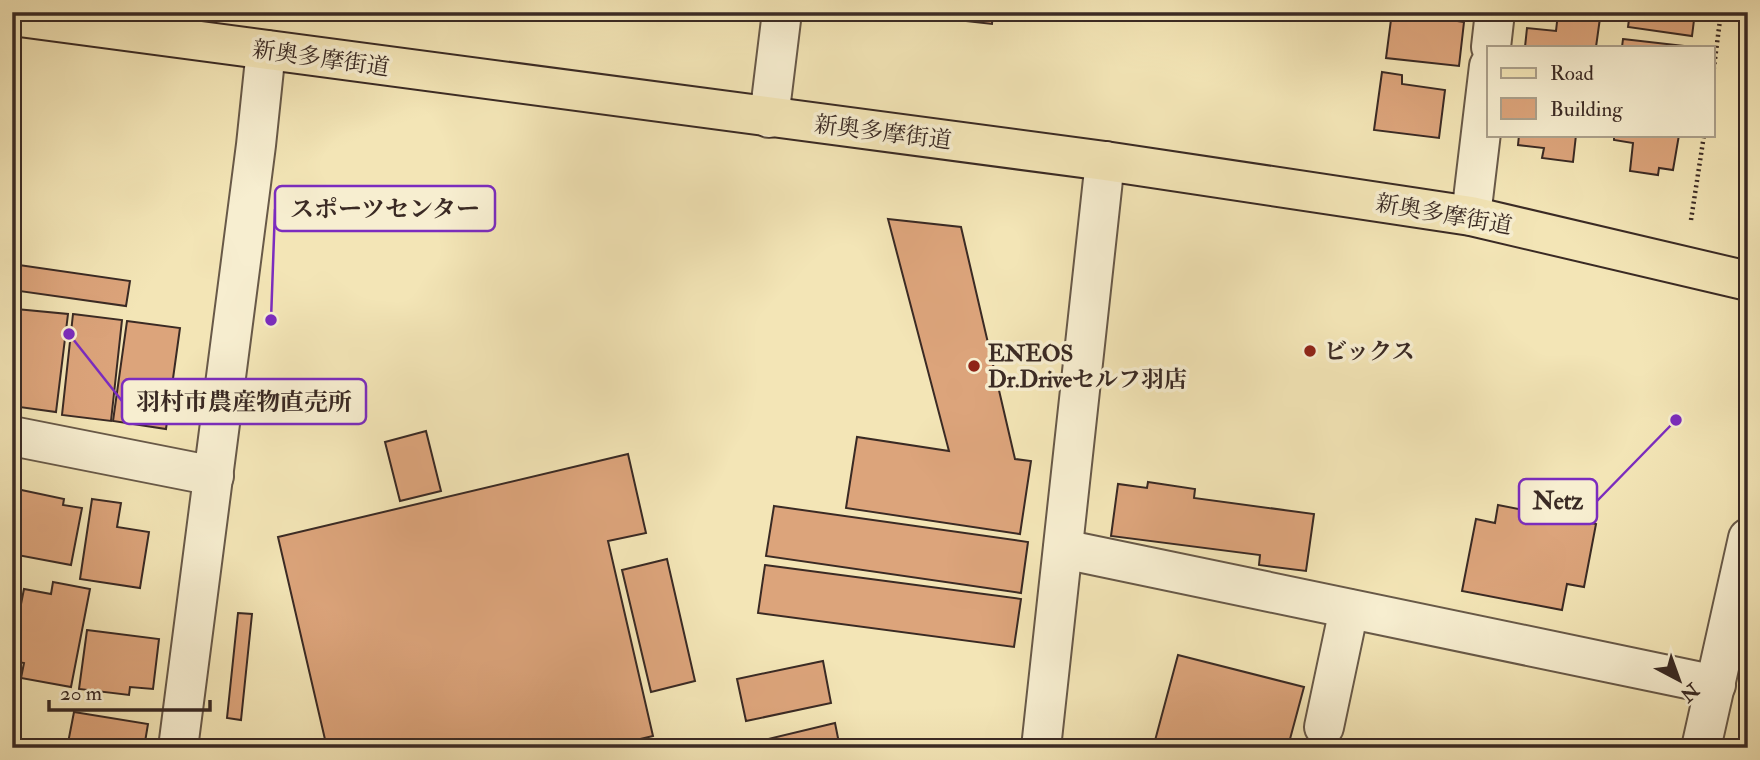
<svg xmlns="http://www.w3.org/2000/svg" width="1760" height="760" font-family="'IM FELL Double Pica','Noto Serif JP',serif">
	<style>
		.building { fill: #dca47b; stroke: #3a2a24; stroke-width: 2 }
		.lines { fill: none; stroke-linecap: round; stroke-linejoin: round }
		.minor-casing { stroke: #685948; stroke-width: 42 }
		.major-casing { stroke: #3a2a24; stroke-width: 42 }
		.path { stroke: #3a2a24; stroke-width: 4.5; stroke-dasharray: 2 3.5; stroke-linecap: butt }
		.minor { stroke: #f7eed0; stroke-width: 38 }
		.major { stroke: #f3e5b6; stroke-width: 38 }
		.poi-dot { fill: #8f2418; stroke: #f7eed0; stroke-width: 2.5 }
		.labels { text-anchor: middle; stroke-width: 7; stroke-linejoin: round; paint-order: stroke }
		.street-label { font-size: 23px; fill: #3a2a24; stroke: #f7eed0 }
		.poi-label { font-size: 23px; font-weight: bold; fill: #3a2a24; stroke: #f7eed0; text-anchor: start }
		.leader { fill: none; stroke: #7b2cbf; stroke-width: 2.5 }
		.callout-dot { fill: #7b2cbf; stroke: #f7eed0; stroke-width: 2.5 }
		.callout { fill: #f7eed0; stroke: #7b2cbf; stroke-width: 2.5 }
		.callout-label { font-size: 24px; text-anchor: middle; font-weight: bold; fill: #3a2a24 }
	</style>
	<rect width="100%" height="100%" fill="#f3e5b6"/>
	<filter id="stains"><feTurbulence type="fractalNoise" baseFrequency=".00286" numOctaves="4"/><feColorMatrix values="0 0 0 0 .2 0 0 0 0 .09 0 0 0 0 .02 0 0 0 .5 -.17"/></filter>
	<radialGradient id="worn" r=".72"><stop offset=".6" stop-color="#630" stop-opacity="0"/><stop offset="1" stop-color="#630" stop-opacity=".3"/></radialGradient>
	<!-- building -->
	<g class="building">
		<polygon points="959,12 993,12 992,24 958,20"/>
		<polygon points="1392,12 1444,12 1443,19 1464,22 1459,66 1386,58"/>
		<polygon points="1630,12 1695,12 1692,36 1628,27"/>
		<polygon points="1558,13 1600,18 1596,47 1525,47 1527,28 1556,31"/>
		<polygon points="1623,39 1693,47 1622,47"/>
		<polygon points="1382,72 1402,75 1402,84 1445,90 1439,138 1374,130"/>
		<polygon points="1519,135 1576,135 1573,162 1542,158 1544,148 1518,145"/>
		<polygon points="1614,135 1679,135 1673,170 1659,168 1658,175 1630,171 1633,143 1614,140"/>
		<polygon points="888,219 961,227 1015,459 1031,461 1020,534 846,508 857,437 949,451"/>
		<polygon points="12,264 130,281 126,306 12,290"/>
		<polygon points="16,309 68,314 56,412 12,406 12,337"/>
		<polygon points="73,314 122,320 111,421 62,415"/>
		<polygon points="127,321 180,328 166,429 113,421"/>
		<polygon points="426,431 441,491 400,501 385,442"/>
		<polygon points="628,454 646,533 608,541 653,736 602,748 327,748 278,537"/>
		<polygon points="1148,482 1195,489 1194,498 1314,514 1306,571 1259,565 1260,555 1111,536 1118,484 1147,488"/>
		<polygon points="12,488 64,499 63,505 82,508 71,565 12,554"/>
		<polygon points="92,499 121,503 117,527 149,532 140,588 80,579"/>
		<polygon points="1498,505 1596,524 1584,587 1567,584 1562,610 1462,591 1476,519 1495,523"/>
		<polygon points="774,506 1028,542 1021,593 766,556"/>
		<polygon points="667,559 695,681 651,692 622,570"/>
		<polygon points="12,563 19,564 12,602"/>
		<polygon points="765,565 1021,599 1014,647 758,613"/>
		<polygon points="53,582 90,589 71,687 21,678 24,663 12,661 12,649 24,589 51,594"/>
		<polygon points="238,613 252,614 241,720 227,718"/>
		<polygon points="87,630 159,639 153,689 130,687 129,695 79,689"/>
		<polygon points="1178,655 1304,687 1290,739 1324,748 1153,748"/>
		<polygon points="823,661 831,703 746,721 737,679"/>
		<polygon points="74,712 148,724 144,748 67,748"/>
		<polygon points="835,723 840,748 731,748"/>
	</g>
	<g class="lines">
		<!-- minor casing -->
		<g class="minor-casing">
			<g id="minor">
				<polyline points="1491,47 1495,12"/>
				<polyline points="769,118 782,12"/>
				<polyline points="1471,216 1489,66"/>
				<polyline points="12,436 214,476"/>
				<polyline points="1063,549 1716,685"/>
				<polyline points="1324,727 1349,609"/>
				<polyline points="178,748 256,145 266,50"/>
				<polyline points="1041,748 1105,161"/>
				<polyline points="1701,748 1748,538"/>
			</g>
		</g>
		<!-- major casing -->
		<g class="major-casing">
			<polyline id="major" points="12,16 1105,161 1471,216 1748,281"/>
		</g>
		<!-- path -->
		<g class="path">
			<polyline points="1713,75 1721,12"/>
			<polyline points="1691,220 1704,135"/>
		</g>
		<!-- minor -->
		<use href="#minor" class="minor"/>
		<!-- major -->
		<use href="#major" class="major"/>
	</g>
	<!-- markers -->
	<g class="poi-dot">
		<circle cx="1310" cy="351" r="7"/>
		<circle cx="974" cy="366" r="7"/>
	</g>
	<g class="labels">
		<!-- street labels -->
		<g class="street-label">
			<text transform="translate(321 58) rotate(8)" y="8">新奥多摩街道</text>
			<text transform="translate(883 132) rotate(7)" y="8">新奥多摩街道</text>
			<text transform="translate(1444 214) rotate(10)" y="8">新奥多摩街道</text>
		</g>
		<!-- poi labels -->
		<g class="poi-label">
			<text x="1324" y="359">ビックス</text>
			<text x="988" y="361">ENEOS<tspan x="988" dy="26">Dr.Driveセルフ羽店</tspan></text>
		</g>
	</g>
	<!-- callouts -->
	<path class="leader" d="M271 320L275 209M69 334L122 401M1676 420L1597 501"/>
	<g class="callout-dot">
		<circle cx="271" cy="320" r="7"/>
		<circle cx="69" cy="334" r="7"/>
		<circle cx="1676" cy="420" r="7"/>
	</g>
	<g class="callout">
		<rect x="275" y="186" width="220" height="45" rx="7"/>
		<rect x="122" y="379" width="244" height="45" rx="7"/>
		<rect x="1519" y="479" width="78" height="45" rx="7"/>
	</g>
	<g class="callout-label">
		<text x="385" y="217">スポーツセンター</text>
		<text x="244" y="410">羽村市農産物直売所</text>
		<text x="1558" y="509">Netz</text>
	</g>
	<!-- margin -->
	<rect width="1760" height="760" fill="none" stroke="#f3e5b6" stroke-width="42"/>
	<rect x="14" y="14" width="1732" height="732" fill="none" stroke="#3a2a24" stroke-width="3.5"/>
	<rect x="21" y="21" width="1718" height="718" fill="none" stroke="#3a2a24" stroke-width="2"/>
	<!-- legend -->
	<rect x="1487" y="46" width="228" height="91" fill="#f7eed0" stroke="#aba08b" stroke-width="2"/>
	<rect x="1501" y="68" width="35" height="10" fill="#f3e5b6" stroke="#aba08b" stroke-width="2"/>
	<text x="1550" y="80" font-size="21" fill="#3a2a24">Road</text>
	<rect x="1501" y="98" width="35" height="21" fill="#dca47b" stroke="#aba08b" stroke-width="2"/>
	<text x="1550" y="116" font-size="21" fill="#3a2a24">Building</text>
	<!-- north arrow -->
	<g transform="translate(1679 680) rotate(139)" stroke="#f7eed0" stroke-width="5" paint-order="stroke">
	<path d="M0-5L12 26L0 18L-12 26Z" fill="#3a2a24"/>
	<text y="-10" font-size="19" font-weight="bold" text-anchor="middle" fill="#3a2a24">N</text>
	</g>
	<!-- scale -->
	<path d="M49 700v10h161v-10" fill="none" stroke="#3a2a24" stroke-width="3.5"/>
	<text x="60" y="700" font-size="21" fill="#3a2a24" stroke="#f7eed0" stroke-width="5" paint-order="stroke">20 m</text>
	<rect width="100%" height="100%" filter="url(#stains)"/>
	<rect width="100%" height="100%" fill="url(#worn)"/>
</svg>
